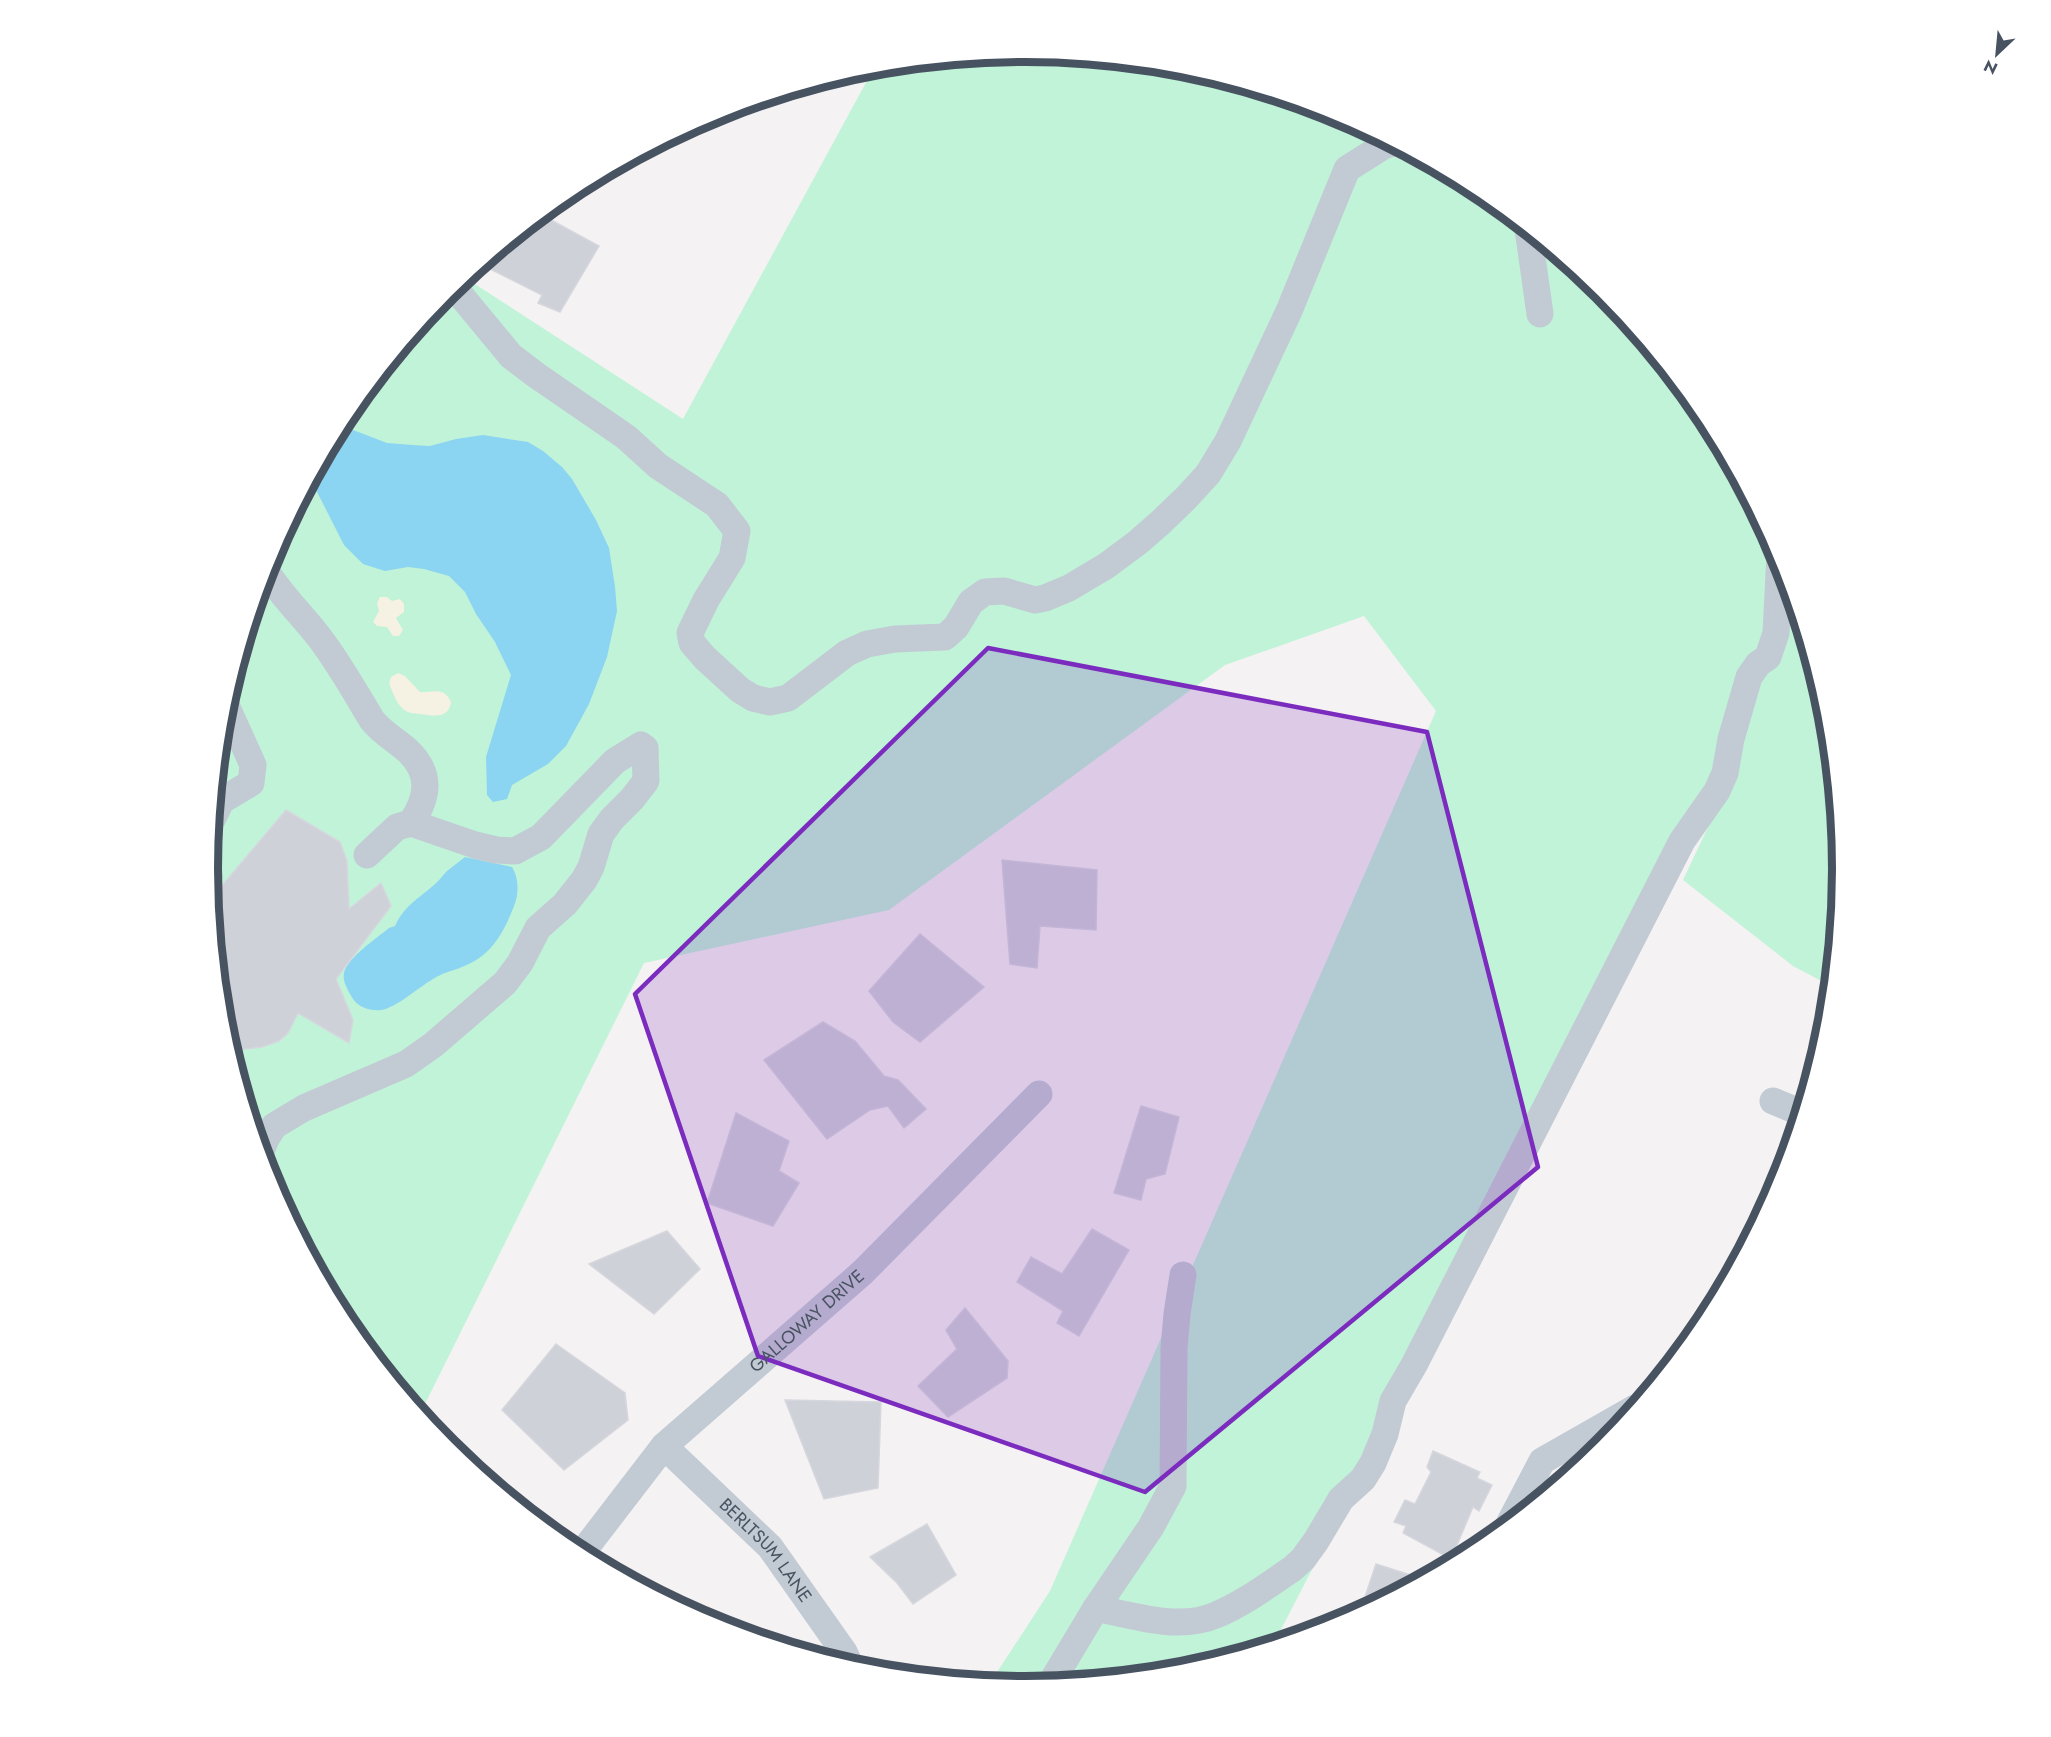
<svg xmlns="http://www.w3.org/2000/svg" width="2051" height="1737" font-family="Jost,sans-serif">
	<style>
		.green { fill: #c0f3d8 }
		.sand { fill: #f5f1e3 }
		.water { fill: #8bd4f2 }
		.building { fill: #ced1d7; stroke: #d6d7de; stroke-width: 1.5 }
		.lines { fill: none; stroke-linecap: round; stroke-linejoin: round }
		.minor { stroke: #c2cbd4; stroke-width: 27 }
		.marked { fill: #7b2cbf; fill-opacity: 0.2; stroke: #7b2cbf; stroke-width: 4.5; stroke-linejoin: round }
		.labels { text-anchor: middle; stroke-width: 6; stroke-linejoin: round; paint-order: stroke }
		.street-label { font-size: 18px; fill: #485361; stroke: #fff }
		.rim { fill: none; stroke: #485361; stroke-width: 8 }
	</style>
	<rect width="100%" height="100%" fill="#f4f2f2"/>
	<!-- green -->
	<polygon class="green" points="1026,51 1185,67 1339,113 1480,189 1604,291 1705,415 1781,556 1827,709 1843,869 1831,986 1793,966 1683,880 1719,804 1693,833 1274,1643 1185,1670 1026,1686 990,1683 1050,1591 1436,711 1364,616 1225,665 889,910 644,963 420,1414 346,1322 270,1181 224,1028 208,868 224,709 270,555 346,414 448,290 467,275 467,279 683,419 875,66"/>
	<!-- sand -->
	<g class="sand">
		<polygon points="380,597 387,597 392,601 400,599 404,604 404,612 396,618 403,630 399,636 393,636 387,627 377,626 373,622 379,611 377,603"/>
		<path d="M398,673L405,676L420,692C433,693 444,686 451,702C449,719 433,716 420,714C414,713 408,714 402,708C396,702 392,691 389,683L391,677Z"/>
	</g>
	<!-- water -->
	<g class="water">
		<polygon points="340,425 387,443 412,445 430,446 456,439 483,435 528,442 543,451 562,467 572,479 596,520 609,548 615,587 617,611 607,657 589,704 566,746 548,764 512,785 507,799 493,802 487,795 486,757 511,675 495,642 476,614 465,592 449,576 424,569 408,567 385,571 363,564 344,545 311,480"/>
		<path d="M465,857L512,867C519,878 519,894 514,906C504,932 491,957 462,967C452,971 442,973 433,979C419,987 396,1008 381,1010C371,1011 359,1008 353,999C349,992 342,982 344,973C347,958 377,938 389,928L395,926C404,906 418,899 434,885C439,881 442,876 447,871C453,866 459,862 465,857Z"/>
	</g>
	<!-- building -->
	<g class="building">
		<polygon points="540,214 599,246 560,312 538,303 542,295 488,268 500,247"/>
		<polygon points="286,810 340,842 347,861 349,909 381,883 391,906 336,979 353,1020 349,1043 298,1013 288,1033 279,1041 262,1047 244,1049 233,1057 224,1028 210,892 220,888"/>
		<polygon points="1002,860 1097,870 1096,930 1040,926 1037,968 1010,964"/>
		<polygon points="920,934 984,987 920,1042 893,1022 869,991"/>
		<polygon points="823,1022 855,1041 884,1076 898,1080 926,1109 904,1128 888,1106 870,1110 827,1139 764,1060"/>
		<polygon points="1141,1106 1179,1117 1165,1174 1146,1179 1141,1200 1114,1193"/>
		<polygon points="736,1113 789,1141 779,1171 799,1183 773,1226 707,1203"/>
		<polygon points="1092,1229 1129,1250 1079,1336 1057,1323 1063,1311 1017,1282 1031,1257 1062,1274"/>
		<polygon points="667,1231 700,1269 654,1314 589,1264"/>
		<polygon points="965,1308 1008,1361 1007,1378 948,1417 918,1386 957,1349 946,1330"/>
		<polygon points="556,1344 625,1393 628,1420 564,1470 502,1410"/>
		<polygon points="785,1400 881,1402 878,1488 824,1499"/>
		<polygon points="1433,1451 1480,1472 1477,1478 1492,1485 1479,1511 1473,1507 1451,1559 1403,1533 1406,1526 1394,1522 1405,1500 1415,1504 1431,1472 1427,1467"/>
		<polygon points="927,1524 956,1575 913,1604 897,1583 870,1557"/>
		<polygon points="1376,1564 1423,1579 1360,1612"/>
	</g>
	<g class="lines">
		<!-- minor -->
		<g class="minor">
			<polyline points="1528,229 1540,314"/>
			<polyline points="453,286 511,356 536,375 626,437 658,466 717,505 737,531 732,558 706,600 690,633 692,643 705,658 740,690 753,698 770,702 788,698 847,653 867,644 895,639 945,637 956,627 971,602 985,592 1004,591 1035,600 1045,598 1069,588 1106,566 1137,543 1160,523 1186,498 1208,474 1228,441 1289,311 1347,169 1385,145 1394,143"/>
			<path d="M266,571C281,595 301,614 319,637C339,663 355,692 372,720C382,733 396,740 408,751C432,774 428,798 411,823"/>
			<polyline points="213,818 221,801 251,783 253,765 225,703"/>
			<polyline points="208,867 209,876"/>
			<polyline points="1773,1101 1802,1113"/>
			<polyline points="261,1151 266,1139 274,1126 304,1108 406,1064 433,1045 505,983 520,963 538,928 565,904 584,880 591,867 601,834 612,819 632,799 646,781 645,748 641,745 615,761 541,837 515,851 496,850 475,845 411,823 397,827 367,855"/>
			<path id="s1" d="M664,1446L770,1547L844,1652L850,1665"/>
			<polyline points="1509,1524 1542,1461 1635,1408"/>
			<path id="s2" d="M581,1554L664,1446L863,1272L1039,1094"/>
			<path d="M1096,1608C1133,1616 1180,1631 1216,1615C1243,1604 1268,1585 1292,1569L1303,1559L1316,1541L1341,1499L1363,1479L1373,1463L1385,1434L1393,1401L1414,1365L1682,841L1717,791L1725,773L1731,739L1749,677L1758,664L1768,657L1776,633L1780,554"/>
			<polyline points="1051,1683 1096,1608 1151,1527 1173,1486 1174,1348 1177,1314 1183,1275"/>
		</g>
	</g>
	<!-- marked area -->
	<path class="marked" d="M988,648L1427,732L1538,1167L1145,1492L758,1356L635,994Z"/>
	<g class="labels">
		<!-- street labels -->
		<g class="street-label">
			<text dy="6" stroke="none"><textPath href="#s2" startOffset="326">GALLOWAY DRIVE</textPath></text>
			<text dy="6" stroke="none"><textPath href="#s1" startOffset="146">BERLTSUM LANE</textPath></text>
		</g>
	</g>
	<!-- crop -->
	<path d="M0 0H2051V1737H0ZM218 869a807 807 0 1 1 1614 0a807 807 0 1 1-1614 0Z" fill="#fff" fill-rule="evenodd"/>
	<path class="rim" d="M218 869a807 807 0 1 1 1614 0a807 807 0 1 1-1614 0Z"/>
	<!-- north arrow -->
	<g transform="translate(1997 54) rotate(206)" stroke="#ffffff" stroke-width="4.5" paint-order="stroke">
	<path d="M0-4.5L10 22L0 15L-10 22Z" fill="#485361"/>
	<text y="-9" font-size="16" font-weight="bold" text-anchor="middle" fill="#485361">N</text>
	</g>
</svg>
